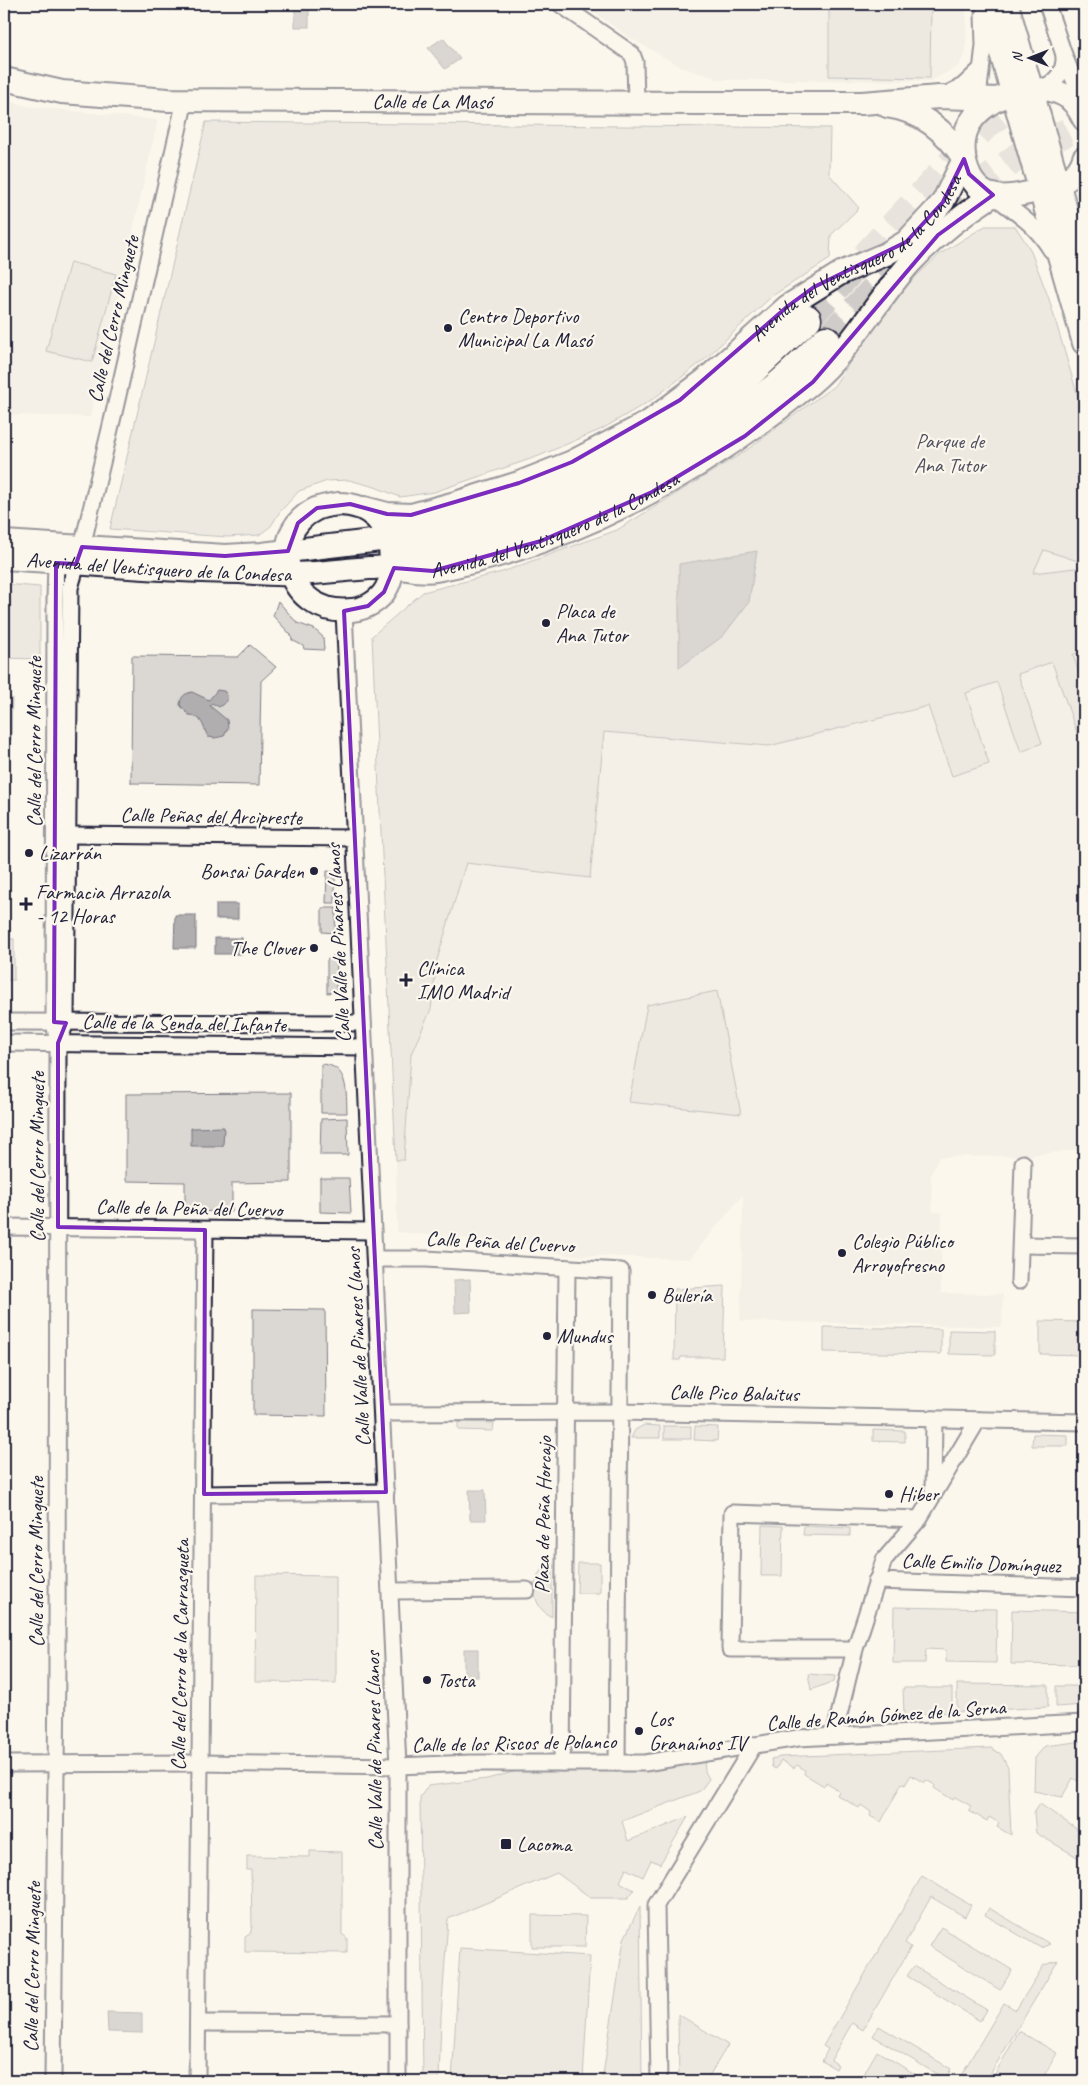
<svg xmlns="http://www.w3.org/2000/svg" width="1088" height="2085" font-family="Caveat,sans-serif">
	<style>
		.built { fill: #ebe7df }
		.green { fill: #dbd8d3; stroke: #7e7d87 }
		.water { fill: #b1aeb0; stroke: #787681 }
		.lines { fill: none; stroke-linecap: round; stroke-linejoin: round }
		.highway-tunnel { stroke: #d0ccc9; stroke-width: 28; stroke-dasharray: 28 14; stroke-linecap: butt }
		.street-casing { stroke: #22223b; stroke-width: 19 }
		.secondary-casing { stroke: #22223b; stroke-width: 26 }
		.highway-casing { stroke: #22223b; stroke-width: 31 }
		.street { stroke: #fbf7ec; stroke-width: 15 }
		.secondary { stroke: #fbf7ec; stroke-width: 22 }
		.highway { stroke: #fbf7ec; stroke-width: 28 }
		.marked { fill: none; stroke: #7b2cbf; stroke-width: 4; stroke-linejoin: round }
		.poi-dot { fill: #22223b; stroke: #fbf7ec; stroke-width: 2 }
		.labels { text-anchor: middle; stroke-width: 4.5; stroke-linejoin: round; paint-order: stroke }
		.street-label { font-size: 21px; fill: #22223b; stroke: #fbf7ec }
		.poi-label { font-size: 21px; fill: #22223b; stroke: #fbf7ec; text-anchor: start }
		.park-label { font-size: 21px; fill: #505061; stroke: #fbf7ec }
	</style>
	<rect width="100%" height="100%" fill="#fbf7ec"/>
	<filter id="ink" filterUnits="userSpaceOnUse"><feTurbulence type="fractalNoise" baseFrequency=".02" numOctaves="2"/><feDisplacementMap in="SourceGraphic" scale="10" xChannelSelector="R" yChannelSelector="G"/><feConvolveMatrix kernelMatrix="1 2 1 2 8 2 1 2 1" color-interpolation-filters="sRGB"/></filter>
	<g filter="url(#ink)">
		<!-- built -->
		<g class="built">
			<polygon points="582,4 965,4 967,22 966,51 959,66 931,81 721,80 681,67 627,36"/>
			<polygon points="4,99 27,106 158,120 91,417 4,415"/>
			<polygon points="1044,549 1084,563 1084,1149 1023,1156 939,1157 931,1175 933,1212 942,1212 941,1293 1003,1294 1002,1327 740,1321 743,1195 690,1259 566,1255 532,1245 397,1232 396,1160 404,1160 411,1054 431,1009 437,960 466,863 590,878 604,732 769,746"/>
		</g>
		<!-- green -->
		<g class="green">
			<polygon points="829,4 931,4 930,78 829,76"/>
			<polygon points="206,122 830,128 829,174 859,208 831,235 830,259 772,296 704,360 653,399 602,429 539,456 434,492 400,497 375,487 349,480 327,481 299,491 279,513 271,526 259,535 228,537 110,529"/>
			<polygon points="985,226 1015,226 1030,249 1049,299 1084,417 1084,563 1044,550 1033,573 1084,567 1084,650 1073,655 1084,688 1084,730 1077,733 1052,662 1018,674 1042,743 1021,752 997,682 966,693 989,764 952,776 928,706 769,746 604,732 590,878 466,863 437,960 431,1009 411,1054 404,1160 396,1160 372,636 423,592 502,572 617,530 744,452 834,386 894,297 940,254"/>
			<polygon points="70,262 116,274 92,362 46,351"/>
			<polygon points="4,584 40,587 40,659 4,658"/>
			<polygon points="278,601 297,623 314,629 323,637 324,650 304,649 303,646 292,640 291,635 273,616"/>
			<polygon points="250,645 276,667 261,681 259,785 131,783 132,656 238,657"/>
			<polygon points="4,698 12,698 11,740 4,740"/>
			<polygon points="327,871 335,872 335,903 326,903"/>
			<polygon points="322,908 336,908 335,933 322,932"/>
			<rect x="4" y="939" width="10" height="41"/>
			<polygon points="337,953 336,992 327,993 327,960"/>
			<polygon points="717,991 741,1114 629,1102 647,1005"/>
			<path d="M321,1064C349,1065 346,1092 347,1113H321Z"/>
			<polygon points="291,1093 291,1182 232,1183 232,1212 185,1211 185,1182 126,1181 126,1094"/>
			<polygon points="347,1118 348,1155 320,1155 321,1119"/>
			<polygon points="320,1178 349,1178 351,1213 320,1212"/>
			<polygon points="725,1286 723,1357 681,1357 680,1360 674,1360 675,1289"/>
			<polygon points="253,1309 325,1310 326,1416 253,1415"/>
			<polygon points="1040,1321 1084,1322 1084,1355 1040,1354"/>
			<polygon points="824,1327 941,1329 941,1354 824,1352"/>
			<polygon points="949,1330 995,1331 995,1355 949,1354"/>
			<polygon points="458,1422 494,1423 493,1431 458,1430"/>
			<polygon points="644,1425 660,1426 660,1438 631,1438 635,1430"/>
			<rect x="664" y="1426" width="27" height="13"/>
			<polygon points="695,1426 718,1427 717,1441 694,1440"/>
			<polygon points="873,1430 905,1431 905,1442 873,1441"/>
			<polygon points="1033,1434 1068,1435 1068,1446 1032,1446"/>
			<polygon points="762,1525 783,1526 782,1576 761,1576"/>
			<polygon points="804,1526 850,1528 850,1536 803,1535"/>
			<path d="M552,1561V1617C528,1606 530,1572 552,1561Z"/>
			<polygon points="578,1563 600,1563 600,1593 577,1593"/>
			<polygon points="256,1575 336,1576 336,1683 255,1682"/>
			<polygon points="894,1607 997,1609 996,1663 946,1662 946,1650 926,1649 925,1663 893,1663"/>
			<polygon points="1012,1610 1084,1612 1084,1665 1011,1664"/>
			<polygon points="808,1674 835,1676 834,1681 811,1690"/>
			<polygon points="957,1684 1048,1685 1048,1707 957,1712"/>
			<polygon points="1056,1686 1084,1686 1084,1705 1056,1707"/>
			<polygon points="903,1688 952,1688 952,1712 904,1715"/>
			<polygon points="1084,1741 1084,1785 1073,1778 1062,1797 1034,1791 1035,1758 1045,1746"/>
			<polygon points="991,1748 1001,1754 1008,1768 1011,1835 997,1827 999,1823 989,1817 987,1821 969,1811 971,1806 955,1797 953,1800 934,1788 935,1785 926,1780 924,1783 911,1775 905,1785 902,1783 881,1822 870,1816 871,1812 861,1805 859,1808 837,1795 839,1791 826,1783 824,1786 804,1774 805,1770 797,1765 794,1768 781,1760 776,1769 772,1767 771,1759 780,1757"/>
			<polygon points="704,1757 705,1771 709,1779 700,1791 622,1821 628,1841 688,1817 660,1864 651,1860 643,1877 626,1869 620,1882 634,1890 628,1898 591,1898 557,1873 448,1919 441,2017 439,2081 423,2081 420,1797 428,1786 487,1779 528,1768"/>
			<polygon points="1040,1804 1084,1834 1084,1861 1036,1833 1034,1813"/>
			<polygon points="310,1851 342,1852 342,1934 347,1938 347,1953 245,1952 245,1937 250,1934 252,1927 251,1870 247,1870 247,1856 310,1857"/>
			<polygon points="922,1876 971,1905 965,1917 931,1897 905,1943 911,1947 863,2030 852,2023 831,2060 838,2065 836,2069 822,2061 828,2049 823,2046"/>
			<polygon points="640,1906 642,2081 602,2081 624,1939"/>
			<polygon points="989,1908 1050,1944 1041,1948 985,1915"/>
			<polygon points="532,1915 586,1916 585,1947 532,1947"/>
			<polygon points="941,1927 1012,1970 1000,1990 929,1946"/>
			<polygon points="460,1948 590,1956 583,2081 452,2081"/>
			<polygon points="1058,1961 986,2081 967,2081 960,2077 1004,2003 1016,2010 1044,1965"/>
			<polygon points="914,1966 987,2010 980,2021 907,1976"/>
			<polygon points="678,2014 728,2045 706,2081 679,2081"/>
			<polygon points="879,2026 951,2069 945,2079 873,2036"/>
			<polygon points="1019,2031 1057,2053 1041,2081 991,2081"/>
			<polygon points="877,2051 926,2081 860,2081"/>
		</g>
		<!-- water -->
		<g class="water">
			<rect x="295" y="4" width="14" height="23"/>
			<polygon points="443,38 460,59 445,69 428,48"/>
			<polygon points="757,551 749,602 723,636 679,668 679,564"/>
			<path d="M217,690L224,691L227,695V701L219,707L212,703L210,706L227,720L228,728L224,736L215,738L208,737C203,727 202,715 189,715L180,705C181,696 184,694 192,692L209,700Z"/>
			<rect x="216" y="904" width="22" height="15"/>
			<polygon points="175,915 196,915 196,948 174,948"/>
			<rect x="215" y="938" width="27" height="16"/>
			<polygon points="224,1127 223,1146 191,1146 191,1128"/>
			<polygon points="470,1279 471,1312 455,1313 454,1280"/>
			<polygon points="469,1490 485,1490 486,1520 470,1520"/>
			<rect x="464" y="1649" width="14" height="28"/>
			<polygon points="107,2012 142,2013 142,2033 108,2032"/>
		</g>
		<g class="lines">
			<!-- highway-tunnel -->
			<g class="highway-tunnel">
				<polyline points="807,319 984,127 1004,111 1084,74"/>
				<polyline points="826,340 952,207 1021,154 1084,124"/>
			</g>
			<!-- street casing -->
			<g class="street-casing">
				<g id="street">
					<polyline points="560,4 632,54 635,62 636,102"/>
					<polyline points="1047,4 1064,55"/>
					<path d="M1043,89C1057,80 1065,72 1064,55L1084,105"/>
					<polyline points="945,95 963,86 980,70"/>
					<polyline points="977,107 984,45 983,15"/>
					<path d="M994,196C1018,214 1035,224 1051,250"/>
					<polyline points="344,611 398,1766 398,2081"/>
					<polyline points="68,835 355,838"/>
					<polyline points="4,1022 363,1023"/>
					<polyline points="4,1043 364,1047"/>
					<polyline points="58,1043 66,1023 70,588 82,547 116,404 185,100"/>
					<polyline points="4,1227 373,1231"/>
					<polyline points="1021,1245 1084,1246"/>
					<polyline points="376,1259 426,1259 621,1271 617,1763"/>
					<polyline points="1019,1281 1023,1163"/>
					<polyline points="383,1413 619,1412 1084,1422"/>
					<polyline points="204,1494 386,1492"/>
					<polyline points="933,1494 934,1419"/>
					<polyline points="876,1581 1084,1588"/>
					<polyline points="391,1591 527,1590"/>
					<polyline points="855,1649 730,1649 732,1513 919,1519"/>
					<polyline points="834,1736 855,1649 884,1560 919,1519 978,1420"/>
					<polyline points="562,1763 567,1268"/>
					<polyline points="4,1764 200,1763 398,1766 471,1763 645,1763 798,1738 1084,1723"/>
					<polyline points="198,2023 398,2024"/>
					<polyline points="53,2081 57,1667 58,1043 54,1022 55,600 56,563 63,556"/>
					<polyline points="197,2081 205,1230"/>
					<polyline points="659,2081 656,1905 754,1745"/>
				</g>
			</g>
			<!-- secondary casing -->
			<g class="secondary-casing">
				<g id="secondary">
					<polyline points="987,4 1084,343"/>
					<polyline points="1007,4 1084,273"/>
					<path id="s1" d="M4,79L62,92L168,100L699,103H862L939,97L999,99"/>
					<path d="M887,106C920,110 947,132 964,159"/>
					<path d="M1084,119C1079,109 1072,98 1062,94C1033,80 986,97 970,123C956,145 965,191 995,196C1012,198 1031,193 1047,188C1063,183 1079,176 1084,158"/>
					<path d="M338,504C372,504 390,526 391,559C392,570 392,579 386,589C380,600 366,609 352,610C288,618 263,534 316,509C322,506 331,505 338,504Z"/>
					<path id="s2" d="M364,508L387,514L411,515L459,502L519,483L572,462L649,422L705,380L788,306L841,273L886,254L906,242L943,202L964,159"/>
					<polyline points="4,542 225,556 262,554 389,539"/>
					<path id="s3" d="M4,558C82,563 161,571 240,572C256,573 273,575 290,574C316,574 343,570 369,568C376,568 384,567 391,567C407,568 420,573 436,570C574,544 702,473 810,384C850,351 876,301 910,263C935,236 962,215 993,195"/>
				</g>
			</g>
			<!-- highway casing -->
			<g class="highway-casing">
				<g id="highway">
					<path d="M389,539C504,522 626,472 717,400C749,376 777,346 807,319"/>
					<path d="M392,567C456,544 523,530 586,503C649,476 723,431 776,387C793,373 809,356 826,340"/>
				</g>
			</g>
			<!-- street -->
			<use href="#street" class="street"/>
			<!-- secondary -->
			<use href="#secondary" class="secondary"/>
			<!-- highway -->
			<use href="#highway" class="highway"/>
		</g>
	</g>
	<!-- marked area -->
	<path d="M0 0H1088V2085H0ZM964,159L969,174L993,195L938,235L813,382L745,436L652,492L541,541L433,571L394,568L384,592L368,606L344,611L386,1492L204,1494L205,1230L58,1227V1043L66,1023L54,1022L56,563L76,564L82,547L225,556L288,551L298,523L317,508L350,504L387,514L411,515L519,483L572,462L680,400L788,306L814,287L906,242L943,202Z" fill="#fbf7ec" fill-opacity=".55" fill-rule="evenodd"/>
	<path class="marked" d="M964,159L969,174L993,195L938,235L813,382L745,436L652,492L541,541L433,571L394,568L384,592L368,606L344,611L386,1492L204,1494L205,1230L58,1227V1043L66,1023L54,1022L56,563L76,564L82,547L225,556L288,551L298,523L317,508L350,504L387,514L411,515L519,483L572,462L680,400L788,306L814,287L906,242L943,202Z"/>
	<!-- markers -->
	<g class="poi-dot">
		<circle cx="448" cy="328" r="5"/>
		<circle cx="546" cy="623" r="5"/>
		<circle cx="29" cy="853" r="5"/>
		<circle cx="314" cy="871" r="5"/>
		<path d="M23.5 896.5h5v5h5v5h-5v5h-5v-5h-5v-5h5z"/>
		<circle cx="314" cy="948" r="5"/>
		<path d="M403.5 972.5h5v5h5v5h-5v5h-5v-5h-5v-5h5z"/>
		<circle cx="842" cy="1253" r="5"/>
		<circle cx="652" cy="1295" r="5"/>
		<circle cx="547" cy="1336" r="5"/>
		<circle cx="889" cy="1494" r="5"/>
		<circle cx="427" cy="1680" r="5"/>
		<circle cx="639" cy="1731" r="5"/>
		<rect x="500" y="1838" width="12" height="12" rx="2.5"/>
	</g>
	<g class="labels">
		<!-- street labels -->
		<g class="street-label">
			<text dy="7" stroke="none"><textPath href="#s1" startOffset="430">Calle de La Masó</textPath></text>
			<text dy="7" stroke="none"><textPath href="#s2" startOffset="571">Avenida del Ventisquero de la Condesa</textPath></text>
			<text transform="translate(113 319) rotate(-77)" y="7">Calle del Cerro Minguete</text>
			<text dy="7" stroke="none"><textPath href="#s3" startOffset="560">Avenida del Ventisquero de la Condesa</textPath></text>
			<text dy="7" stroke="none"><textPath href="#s3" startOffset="155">Avenida del Ventisquero de la Condesa</textPath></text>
			<text transform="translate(34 742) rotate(-90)" y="7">Calle del Cerro Minguete</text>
			<text transform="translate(211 816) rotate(1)" y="7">Calle Peñas del Arcipreste</text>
			<text transform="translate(338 943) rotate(-93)" y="7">Calle Valle de Pinares Llanos</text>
			<text transform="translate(184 1023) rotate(1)" y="7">Calle de la Senda del Infante</text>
			<text transform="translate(37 1157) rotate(-90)" y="7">Calle del Cerro Minguete</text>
			<text transform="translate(189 1208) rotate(1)" y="7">Calle de la Peña del Cuervo</text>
			<text transform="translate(500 1242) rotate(3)" y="7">Calle Peña del Cuervo</text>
			<text transform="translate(358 1347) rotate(-93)" y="7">Calle Valle de Pinares Llanos</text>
			<text transform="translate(734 1393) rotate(1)" y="7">Calle Pico Balaitus</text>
			<text transform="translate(543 1515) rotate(-89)" y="7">Plaza de Peña Horcajo</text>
			<text transform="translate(36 1562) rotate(-90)" y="7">Calle del Cerro Minguete</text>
			<text transform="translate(981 1563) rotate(2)" y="7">Calle Emilio Domínguez</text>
			<text transform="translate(180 1655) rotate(-89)" y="7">Calle del Cerro de la Carrasqueta</text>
			<text transform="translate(886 1715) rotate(-4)" y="7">Calle de Ramón Gómez de la Serna</text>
			<text transform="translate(514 1743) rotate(-1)" y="7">Calle de los Riscos de Polanco</text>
			<text transform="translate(374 1751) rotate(-91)" y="7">Calle Valle de Pinares Llanos</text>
			<text transform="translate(32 1967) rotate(-89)" y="7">Calle del Cerro Minguete</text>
		</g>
		<!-- poi labels -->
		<g class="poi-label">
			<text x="458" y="323">Centro Deportivo<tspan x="458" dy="24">Municipal La Masó</tspan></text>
			<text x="556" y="618">Placa de<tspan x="556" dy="24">Ana Tutor</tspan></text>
			<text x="39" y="860">Lizarrán</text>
			<text x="304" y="878" text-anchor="end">Bonsai Garden</text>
			<text x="36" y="899">Farmacia Arrazola<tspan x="36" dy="24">- 12 Horas</tspan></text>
			<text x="304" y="955" text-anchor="end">The Clover</text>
			<text x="417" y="975">Clínica<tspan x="417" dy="24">IMO Madrid</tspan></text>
			<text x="852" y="1248">Colegio Público<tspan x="852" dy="24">Arroyofresno</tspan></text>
			<text x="662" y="1302">Bulería</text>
			<text x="557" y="1343">Mundus</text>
			<text x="899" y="1501">Hiber</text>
			<text x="437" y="1687">Tosta</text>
			<text x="649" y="1726">Los<tspan x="649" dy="24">Granaínos IV</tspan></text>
			<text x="517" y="1851">Lacoma</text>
		</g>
		<!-- park labels -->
		<g class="park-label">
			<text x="950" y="448">Parque de<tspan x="950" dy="24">Ana Tutor</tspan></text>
		</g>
	</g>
	<!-- margin -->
	<rect width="1088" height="2085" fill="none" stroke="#fbf7ec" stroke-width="20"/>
	<rect x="10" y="10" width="1068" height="2065" fill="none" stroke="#22223b" stroke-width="2" filter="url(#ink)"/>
	<!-- north arrow -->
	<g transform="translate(1030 58) rotate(270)" stroke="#fbf7ec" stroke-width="4" paint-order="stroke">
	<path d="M0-4L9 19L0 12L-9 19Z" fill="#22223b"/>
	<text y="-8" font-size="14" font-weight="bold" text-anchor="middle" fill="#22223b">N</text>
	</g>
</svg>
